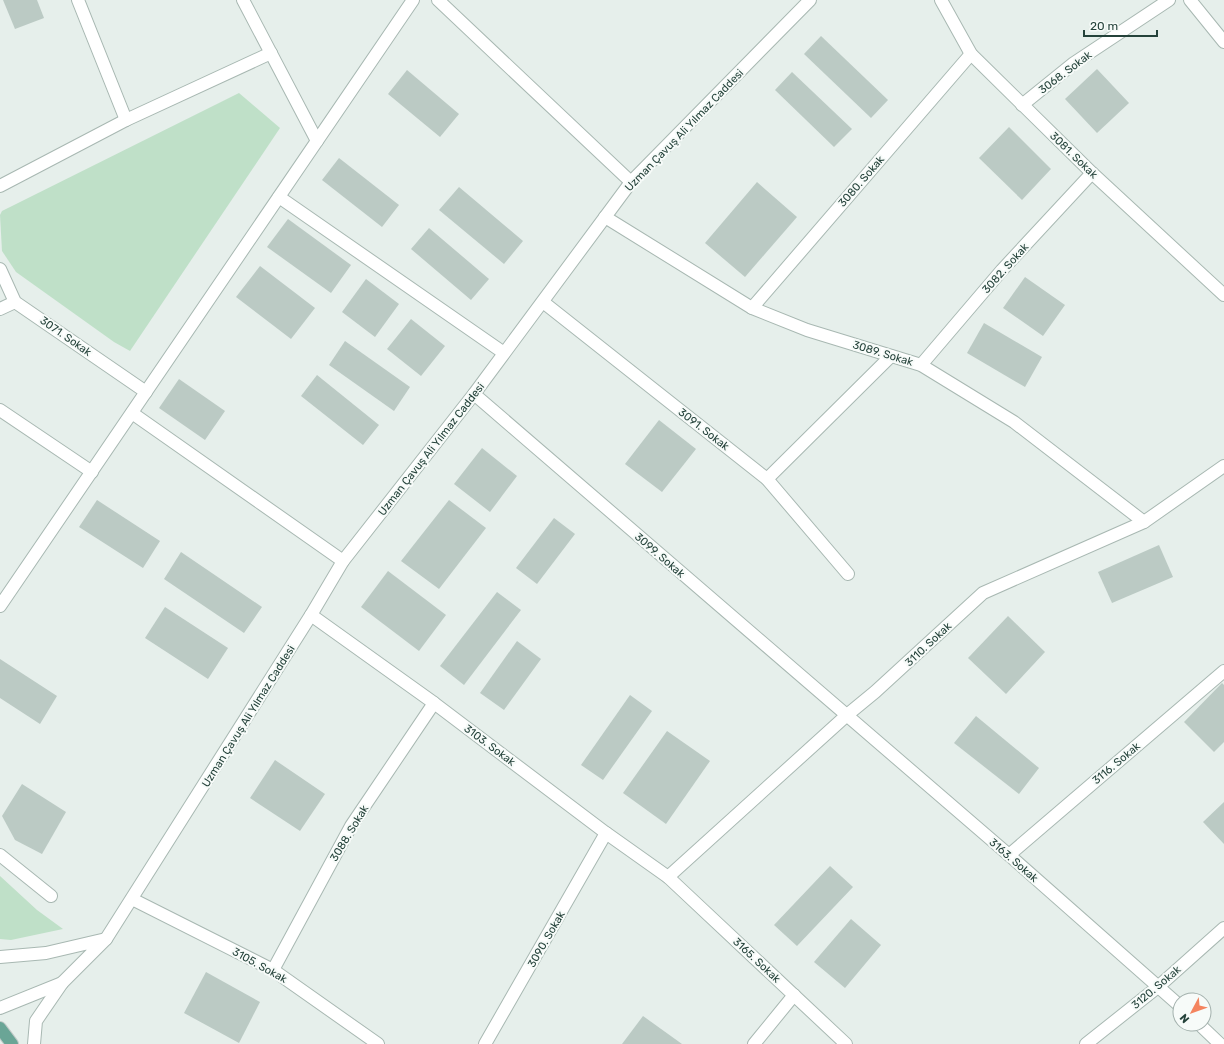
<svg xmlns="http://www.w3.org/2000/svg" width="1224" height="1044" font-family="Rubik,sans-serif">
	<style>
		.green { fill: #bfe0c8 }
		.building { fill: #bbcac4 }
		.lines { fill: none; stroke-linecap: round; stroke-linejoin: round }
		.minor-casing { stroke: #a8b8b2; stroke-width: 14 }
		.major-casing { stroke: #c2cac8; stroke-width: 14 }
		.minor { stroke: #fff; stroke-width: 12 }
		.major { stroke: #6aa596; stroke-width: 12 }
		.labels { text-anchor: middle; stroke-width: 4; stroke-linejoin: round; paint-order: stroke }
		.street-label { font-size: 11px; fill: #24423a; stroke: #f7fbf9 }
	</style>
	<rect width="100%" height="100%" fill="#e6efeb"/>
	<!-- green -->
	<g class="green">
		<polygon points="239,93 280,128 130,351 114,342 16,272 2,251 0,215 2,211"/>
		<polygon points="0,876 37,910 63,929 11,940 0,939"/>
	</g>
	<!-- building -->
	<g class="building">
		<polygon points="3,0 37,0 44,18 15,29"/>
		<polygon points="821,36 888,100 871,118 804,54"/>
		<polygon points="1097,69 1129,103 1097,133 1065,99"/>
		<polygon points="407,70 459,114 440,137 388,94"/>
		<polygon points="792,72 852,129 834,147 775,90"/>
		<polygon points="1009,127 1051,169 1022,200 979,158"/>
		<polygon points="339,158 399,205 382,227 322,180"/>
		<polygon points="757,182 797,217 745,277 705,243"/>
		<polygon points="459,187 523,241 504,264 439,210"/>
		<polygon points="288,219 351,265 331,293 267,247"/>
		<polygon points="429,228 489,279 471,300 411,249"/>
		<polygon points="260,266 315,308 291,339 236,297"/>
		<polygon points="1025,277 1065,305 1043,336 1003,308"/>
		<polygon points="366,279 399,304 375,337 342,312"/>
		<polygon points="411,319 445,346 421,376 387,349"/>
		<polygon points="984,323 1042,357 1025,387 967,353"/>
		<polygon points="345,341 410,387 394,411 329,365"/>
		<polygon points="317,375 379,425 363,445 301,396"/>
		<polygon points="179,379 225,411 205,440 159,408"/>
		<polygon points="659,420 696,449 662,492 625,464"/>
		<polygon points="482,448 517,476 490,512 454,484"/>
		<polygon points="97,500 160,541 143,568 79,527"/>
		<polygon points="449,500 486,528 439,589 401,561"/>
		<polygon points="554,518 575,534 537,584 516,568"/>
		<polygon points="1159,545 1173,577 1112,603 1098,572"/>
		<polygon points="181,552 262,607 244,633 164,579"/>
		<polygon points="388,571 446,615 419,651 361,607"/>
		<polygon points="497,592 521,610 464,685 440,666"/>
		<polygon points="165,607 228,648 208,679 145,638"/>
		<polygon points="1008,616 1045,652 1006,694 968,658"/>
		<polygon points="517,641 541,659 504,710 480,693"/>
		<polygon points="0,659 57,696 40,724 0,698"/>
		<polygon points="1222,683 1224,685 1224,742 1214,752 1184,722"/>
		<polygon points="630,695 652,711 603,780 581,765"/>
		<polygon points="976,716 1039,768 1019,794 954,743"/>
		<polygon points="667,731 710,761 666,824 623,793"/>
		<polygon points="275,760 325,794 300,831 250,798"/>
		<polygon points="22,784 66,812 42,854 15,840 2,816"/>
		<polygon points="1224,802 1224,844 1203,822"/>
		<polygon points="830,866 853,887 797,946 774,925"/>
		<polygon points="851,919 881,945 845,988 814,962"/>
		<polygon points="206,972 260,1002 239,1043 184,1013"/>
		<polygon points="643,1016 682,1044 622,1044"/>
	</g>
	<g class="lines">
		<!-- minor casing -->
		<g class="minor-casing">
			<g id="minor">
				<polyline points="78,0 126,120"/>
				<polyline points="243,0 317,141"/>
				<polyline points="438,0 631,182"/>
				<polyline points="941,0 971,54 1092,173 1224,295"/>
				<polyline points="1190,0 1224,42"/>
				<polyline points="1022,105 1074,63 1169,0"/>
				<polyline points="0,186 126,120 271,53"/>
				<polyline points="279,197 504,353"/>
				<polyline points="605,217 752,308 807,330 921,365 1014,422 1144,522"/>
				<polyline points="0,269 15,302 146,392"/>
				<polyline points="543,302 767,479 848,574"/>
				<polyline points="752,308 971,54"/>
				<polyline points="0,309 15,302"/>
				<polyline points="921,365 1002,270 1092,173"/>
				<polyline points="474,394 1009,855 1180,1006"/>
				<polyline points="0,410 92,472"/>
				<polyline points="132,413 343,561"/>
				<polyline points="767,479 891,356"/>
				<polyline points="0,606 413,0"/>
				<polyline points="311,615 434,703 606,833 668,877 846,1044"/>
				<polyline points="0,855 51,896"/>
				<polyline points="1009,855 1224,671"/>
				<polyline points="668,877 847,715 875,692 983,593 1144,522 1224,466"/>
				<polyline points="132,899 273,970 378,1044"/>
				<polyline points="106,939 311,615 343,561 474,394 631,182 810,0"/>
				<polyline points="0,957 46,953 106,939 62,983 0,1008"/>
				<polyline points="273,970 351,826 434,703"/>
				<polyline points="1199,1024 1220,1044"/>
				<polyline points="34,1044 36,1021 62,983"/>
				<polyline points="485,1044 606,833"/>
				<polyline points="754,1044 794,995"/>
				<polyline points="1086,1044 1159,986 1224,928"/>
			</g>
		</g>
		<!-- major casing -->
		<g class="major-casing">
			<polyline id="major" points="0,1028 12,1044"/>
		</g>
		<!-- minor -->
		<use href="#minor" class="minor"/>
		<!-- major -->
		<use href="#major" class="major"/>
	</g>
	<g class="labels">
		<!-- street labels -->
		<g class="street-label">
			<text transform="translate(1065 72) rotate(-37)" y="4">3068. Sokak</text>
			<text transform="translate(684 130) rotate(-46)" y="4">Uzman Çavuş Ali Yılmaz Caddesi</text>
			<text transform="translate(1074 155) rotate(44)" y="4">3081. Sokak</text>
			<text transform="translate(861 181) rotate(-49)" y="4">3080. Sokak</text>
			<text transform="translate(1005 268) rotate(-48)" y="4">3082. Sokak</text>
			<text transform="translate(66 336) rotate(35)" y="4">3071. Sokak</text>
			<text transform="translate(883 353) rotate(17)" y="4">3089. Sokak</text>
			<text transform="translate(704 429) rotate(38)" y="4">3091. Sokak</text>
			<text transform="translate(431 449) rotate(-52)" y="4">Uzman Çavuş Ali Yılmaz Caddesi</text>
			<text transform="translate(660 555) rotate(41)" y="4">3099. Sokak</text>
			<text transform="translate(928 644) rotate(-43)" y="4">3110. Sokak</text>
			<text transform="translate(248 716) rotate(-58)" y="4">Uzman Çavuş Ali Yılmaz Caddesi</text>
			<text transform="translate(490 745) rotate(37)" y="4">3103. Sokak</text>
			<text transform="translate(1116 763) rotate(-40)" y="4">3116. Sokak</text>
			<text transform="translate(349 833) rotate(-59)" y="4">3088. Sokak</text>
			<text transform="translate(1014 860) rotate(41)" y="4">3163. Sokak</text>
			<text transform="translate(546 939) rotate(-60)" y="4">3090. Sokak</text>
			<text transform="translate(757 960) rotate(43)" y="4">3165. Sokak</text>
			<text transform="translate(260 965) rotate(29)" y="4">3105. Sokak</text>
			<text transform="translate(1156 987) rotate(-40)" y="4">3120. Sokak</text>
		</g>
	</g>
	<!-- north arrow -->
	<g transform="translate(1192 1012) rotate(229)"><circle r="19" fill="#f7fbf9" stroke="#a3b1ad"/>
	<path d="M0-3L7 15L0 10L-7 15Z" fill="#f4845f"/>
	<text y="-6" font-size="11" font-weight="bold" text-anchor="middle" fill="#24423a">N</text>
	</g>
	<!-- scale -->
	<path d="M1084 30v6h73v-6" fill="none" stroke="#24423a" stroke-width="2"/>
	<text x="1090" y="30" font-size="12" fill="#24423a" stroke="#f7fbf9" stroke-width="3" paint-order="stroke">20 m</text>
</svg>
